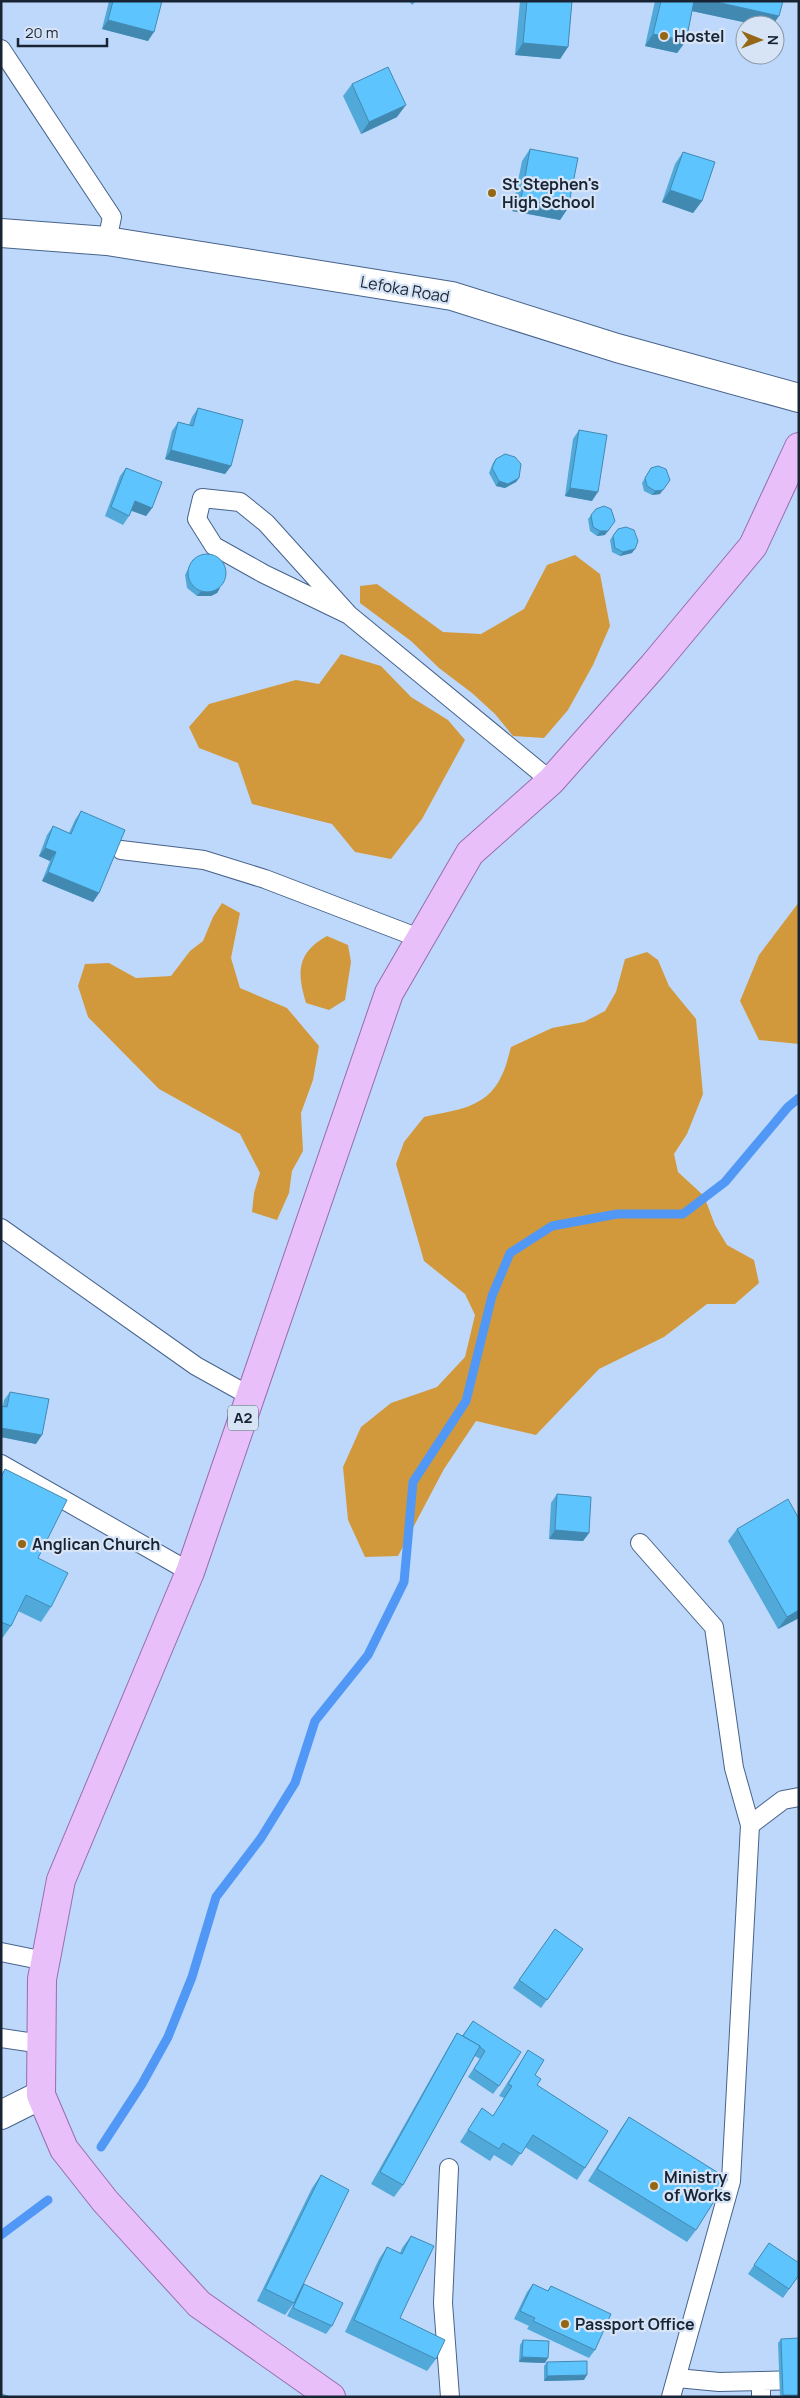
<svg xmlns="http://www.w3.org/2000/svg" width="800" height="2398" font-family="Manrope,sans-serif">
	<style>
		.green { fill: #d2993c }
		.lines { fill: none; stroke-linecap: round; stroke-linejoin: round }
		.stream { stroke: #5198f6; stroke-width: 9 }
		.lane-casing { stroke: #47638a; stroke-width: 20 }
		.street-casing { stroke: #47638a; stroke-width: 30 }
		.primary-casing { stroke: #956db0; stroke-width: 30 }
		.lane { stroke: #fff; stroke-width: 18 }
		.street { stroke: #fff; stroke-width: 28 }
		.primary { stroke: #e8bff8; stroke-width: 28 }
		.wall { fill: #51a9da }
		.shaded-wall { fill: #4289b2 }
		.building { fill: #5ec4fe; stroke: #4289b2 }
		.poi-dot { fill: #956715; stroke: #d7e4f6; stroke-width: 2 }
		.labels { text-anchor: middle; stroke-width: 4.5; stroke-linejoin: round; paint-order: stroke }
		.shield { fill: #d7e4f6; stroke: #515e6e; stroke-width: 1 }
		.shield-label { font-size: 15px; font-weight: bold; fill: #182434 }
		.poi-label { font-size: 16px; font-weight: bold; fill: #182434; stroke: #d7e4f6; text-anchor: start }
		.street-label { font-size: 16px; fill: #182434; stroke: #d7e4f6 }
	</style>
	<rect width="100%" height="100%" fill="#bed8fc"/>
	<!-- green -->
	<g class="green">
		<polygon points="575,555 600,574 610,626 593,665 568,710 544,738 513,736 495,714 472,693 439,668 411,641 360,603 360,586 377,584 443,632 481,634 524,609 547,565"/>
		<polygon points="341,654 381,666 411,697 448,720 465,740 422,819 391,859 355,852 332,824 252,804 238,763 199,748 189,727 209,704 296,680 319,684"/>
		<polygon points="799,902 799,1044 759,1040 740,1001 759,955"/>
		<polygon points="222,903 240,913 231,958 240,988 287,1008 319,1046 313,1080 301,1113 303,1151 292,1171 289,1193 277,1220 252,1212 254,1193 260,1173 240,1134 159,1089 88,1017 78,986 85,964 109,963 136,978 171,976 190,951 203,941 213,917"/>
		<path d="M327,936L348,945L351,962L345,1000L329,1010L306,1003C297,973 296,953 327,936Z"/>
		<path d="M647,952L658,960L669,986L696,1019L703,1094L687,1134L674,1154L678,1172L704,1196L715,1225L727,1245L754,1260L759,1283L735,1304H707L664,1337L599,1369L536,1435L476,1421L444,1469L398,1556L365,1557L348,1520L343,1467L361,1427L391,1403L437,1387L465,1357L475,1315L465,1294L424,1261L396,1164L404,1142L424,1117C454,1110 486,1109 501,1077C506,1068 508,1057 511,1047L552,1028L584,1022L605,1011L616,992L625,959Z"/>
	</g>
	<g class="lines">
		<!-- stream -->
		<g class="stream">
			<polyline points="101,2147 142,2084 168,2037 192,1977 216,1897 261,1838 295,1783 315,1721 368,1655 404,1582 413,1482 466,1401 492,1296 510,1253 552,1226 617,1214 683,1214 725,1182 788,1107 799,1098"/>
			<polyline points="1,2235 48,2200"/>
		</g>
		<!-- lane casing -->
		<g class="lane-casing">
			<g id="lane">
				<polyline points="1,49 112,217 107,241"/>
				<polyline points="349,615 264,574 214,546 197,519 202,498 240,502 266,523 349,615 551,781"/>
				<polyline points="121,850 204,860 265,879 419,938"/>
				<polyline points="1,1228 196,1366 250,1396"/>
				<polyline points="1,1464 190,1572"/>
				<polyline points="640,1543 714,1627 734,1768 750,1825 731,2181 671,2397"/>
				<polyline points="750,1825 783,1800 799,1797"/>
				<polyline points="1,1952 45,1961"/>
				<polyline points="1,2038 42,2044"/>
				<polyline points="449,2168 443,2303 450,2397"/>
				<polyline points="677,2378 719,2382 761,2381"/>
				<polyline points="761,2397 761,2381 799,2380"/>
			</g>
		</g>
		<!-- street casing -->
		<g class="street-casing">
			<g id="street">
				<polyline points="1,233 107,241 452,296 617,348 799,398"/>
				<polyline points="1,2115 41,2095"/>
			</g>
		</g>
		<!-- primary casing -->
		<g class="primary-casing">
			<polyline id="primary" points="331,2397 199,2304 105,2201 64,2149 41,2095 42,1979 61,1880 190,1572 389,993 470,853 551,781 653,666 753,546 799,447"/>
		</g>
		<!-- lane -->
		<use href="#lane" class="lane"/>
		<!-- street -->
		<use href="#street" class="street"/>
		<!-- primary -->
		<use href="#primary" class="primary"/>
	</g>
	<!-- wall -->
	<g class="wall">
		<polygon points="109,1 162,1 148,41 102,29"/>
		<polygon points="409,1 416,1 412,5"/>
		<polygon points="520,1 572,1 568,47 560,59 515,55"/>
		<polygon points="655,1 783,1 773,25 757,25 692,11 686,41 677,53 645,46"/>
		<polygon points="352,84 397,117 361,134 343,96"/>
		<polygon points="530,149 568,208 560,220 512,211 522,161"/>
		<polygon points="683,152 702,201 693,213 662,202 675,164"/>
		<polygon points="198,408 231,466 225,474 165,459 172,431 178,422 189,425 192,417"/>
		<polygon points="579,430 592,501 565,496 573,439"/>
		<polygon points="496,459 519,478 516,482 505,488 496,486 489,473 493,463"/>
		<polygon points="126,468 152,508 146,516 132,510 129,516 123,525 105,516 120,476"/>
		<polygon points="651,468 660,494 652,495 644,491 642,483"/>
		<polygon points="596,509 605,535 597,536 590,531 588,519"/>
		<polygon points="618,529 632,553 620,556 612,552 610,540"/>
		<polygon points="193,559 220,588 217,593 211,596 197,596 187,588 185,575"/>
		<polygon points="81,811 99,893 93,902 42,881 50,861 39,856 47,835 53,826 69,833 75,820"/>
		<polygon points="10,1392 36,1444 1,1437 1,1406 3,1406 4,1400"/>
		<polygon points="5,1469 38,1558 51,1607 41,1622 18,1611 11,1626 1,1640 1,1475"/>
		<polygon points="557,1494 589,1533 583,1541 549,1539 551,1503"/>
		<polygon points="799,1519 799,1618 778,1629 728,1541 737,1529"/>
		<polygon points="555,1929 583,1949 541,2008 513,1988"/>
		<polygon points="473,2021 499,2086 493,2094 468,2077 480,2059 475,2056 403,2185 394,2197 371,2184 449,2046 457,2033 462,2036"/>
		<polygon points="528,2050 535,2075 537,2085 585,2168 577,2180 525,2147 512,2166 494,2155 490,2161 460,2142 482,2108 493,2116 504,2098 499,2096"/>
		<polygon points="629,2117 696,2230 687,2242 588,2181 620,2130"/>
		<polygon points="321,2175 299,2292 304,2284 332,2326 326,2334 287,2316 294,2303 285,2315 257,2301 312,2188"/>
		<polygon points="411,2236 400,2318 436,2359 427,2371 345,2332 379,2259 387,2247 400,2253 402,2248"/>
		<polygon points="769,2243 799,2275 783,2298 748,2274"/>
		<polygon points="533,2284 547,2291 551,2286 595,2350 589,2358 527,2329 529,2326 514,2319 527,2292"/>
		<polygon points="781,2339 799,2397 780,2397 778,2343"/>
		<polygon points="523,2340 545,2363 519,2362 520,2345"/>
		<polygon points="547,2362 584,2380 544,2381 544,2366"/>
	</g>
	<!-- shaded-wall -->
	<g class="shaded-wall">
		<polygon points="693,1 712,1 779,16 773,25 757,25 687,10"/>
		<polygon points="108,20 154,32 148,41 102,29"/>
		<polygon points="653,34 686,41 677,53 645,46"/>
		<polygon points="523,43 568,47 560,59 515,55"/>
		<polygon points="406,105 397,117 361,134 369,122"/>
		<polygon points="670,190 702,201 693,213 662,202"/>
		<polygon points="521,199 568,208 560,220 512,211"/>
		<polygon points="171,450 231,466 225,474 165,459"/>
		<polygon points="519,478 516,482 505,488 496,486 499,481"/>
		<polygon points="570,488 598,492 592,501 565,496"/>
		<polygon points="663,490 660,494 652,495 655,491"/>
		<polygon points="135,501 152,508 146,516 129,510"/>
		<polygon points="600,531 608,531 605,535 597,536"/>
		<polygon points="635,549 632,553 620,556 623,552"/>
		<polygon points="220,588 217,593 211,596 197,596 200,592"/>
		<polygon points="45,848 56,852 50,861 39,856"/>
		<polygon points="48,872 99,893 93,902 42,881"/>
		<polygon points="1,1428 42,1435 36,1444 1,1437"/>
		<polygon points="555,1530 589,1533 583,1541 549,1539"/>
		<polygon points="799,1610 799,1618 778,1629 787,1617"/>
		<polygon points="522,2357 548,2358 545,2363 519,2362"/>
		<polygon points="587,2375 584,2380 544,2381 547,2376"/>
		<polygon points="783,2395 799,2395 799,2397 782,2397"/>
	</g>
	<!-- building -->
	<g class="building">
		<polygon points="113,1 162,1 154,32 108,20"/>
		<polygon points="527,1 572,1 568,47 523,43"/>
		<polygon points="661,1 694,1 686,41 653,34"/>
		<polygon points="712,1 783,1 779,16"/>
		<polygon points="388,67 406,105 369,122 352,84"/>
		<polygon points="530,149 578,158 568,208 521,199"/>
		<polygon points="683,152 715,162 702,201 670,190"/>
		<polygon points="198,408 243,420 231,466 171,450 178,422 193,426"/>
		<polygon points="579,430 607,435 598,492 570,488"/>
		<polygon points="505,454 515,457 521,464 519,478 508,484 499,481 492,468 496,459"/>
		<polygon points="658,466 666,469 670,480 663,490 655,491 647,486 645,478 651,468"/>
		<polygon points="126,468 162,482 152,508 135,501 129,516 111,507"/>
		<polygon points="604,506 611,509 615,521 608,531 600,531 593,527 591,515 596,509"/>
		<polygon points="626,527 634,530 638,541 635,549 623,552 615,548 613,536 618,529"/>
		<circle cx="207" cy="573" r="19"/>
		<polygon points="81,811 125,830 99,893 48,872 56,852 45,848 53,826 71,834"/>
		<polygon points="10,1392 49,1399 42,1435 1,1428 1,1406 7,1407"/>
		<polygon points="5,1469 67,1500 38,1558 68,1573 51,1607 26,1595 11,1626 1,1622 1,1477"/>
		<polygon points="557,1494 591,1497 589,1533 555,1530"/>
		<polygon points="788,1499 799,1519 799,1610 787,1617 737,1529"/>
		<polygon points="555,1929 583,1949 547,2000 519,1980"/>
		<polygon points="473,2021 521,2052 499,2086 474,2069 485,2051 480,2047 480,2046 463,2036"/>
		<polygon points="457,2033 480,2046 403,2185 380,2172"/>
		<polygon points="528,2050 544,2060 535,2075 541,2079 537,2085 608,2131 585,2168 533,2135 521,2154 503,2143 499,2149 468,2130 482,2108 493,2116 512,2086 508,2084"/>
		<polygon points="629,2117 728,2179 696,2230 597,2169"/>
		<polygon points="321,2175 349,2190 294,2303 265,2289"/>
		<polygon points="411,2236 434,2246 400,2318 445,2340 436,2359 354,2320 387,2247 402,2254"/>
		<polygon points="769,2243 799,2263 799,2275 789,2289 754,2265"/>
		<polygon points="304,2284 343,2303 332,2326 293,2308"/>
		<polygon points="533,2284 548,2291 551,2286 611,2314 595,2350 533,2321 535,2318 520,2311"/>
		<polygon points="799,2338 799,2395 783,2395 781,2339"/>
		<polygon points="523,2340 549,2341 548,2358 522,2357"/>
		<polygon points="587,2361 587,2375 547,2376 547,2362"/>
		<polygon points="1,2394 11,2397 1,2397"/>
	</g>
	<!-- markers -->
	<g class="poi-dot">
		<circle cx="664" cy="36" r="5"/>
		<circle cx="492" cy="193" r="5"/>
		<circle cx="22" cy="1544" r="5"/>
		<circle cx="654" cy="2186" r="5"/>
		<circle cx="565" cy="2324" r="5"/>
	</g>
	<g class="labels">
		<!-- shield labels -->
		<rect class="shield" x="228" y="1405.5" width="30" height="25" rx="4"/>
		<g class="shield-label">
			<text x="243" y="1423">A2</text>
		</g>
		<!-- poi labels -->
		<g class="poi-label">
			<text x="674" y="42">Hostel</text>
			<text x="502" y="190">St Stephen's<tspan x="502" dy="18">High School</tspan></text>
			<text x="32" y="1550">Anglican Church</text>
			<text x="664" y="2183">Ministry<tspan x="664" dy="18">of Works</tspan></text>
			<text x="575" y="2330">Passport Office</text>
		</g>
		<!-- street labels -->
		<g class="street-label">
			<text transform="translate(405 289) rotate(10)" y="6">Lefoka Road</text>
		</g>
	</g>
	<!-- border -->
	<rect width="800" height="2398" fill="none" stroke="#182434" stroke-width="5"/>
	<!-- north arrow -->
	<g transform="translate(760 40) rotate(91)"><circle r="24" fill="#d7e4f6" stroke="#8b97a8"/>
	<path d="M0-4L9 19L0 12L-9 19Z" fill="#956715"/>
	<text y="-8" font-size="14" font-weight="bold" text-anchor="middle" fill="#182434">N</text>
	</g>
	<!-- scale -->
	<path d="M18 38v8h89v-8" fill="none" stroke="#182434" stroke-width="2.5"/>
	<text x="25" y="38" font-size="15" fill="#182434" stroke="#d7e4f6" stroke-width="4" paint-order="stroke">20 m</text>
</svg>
